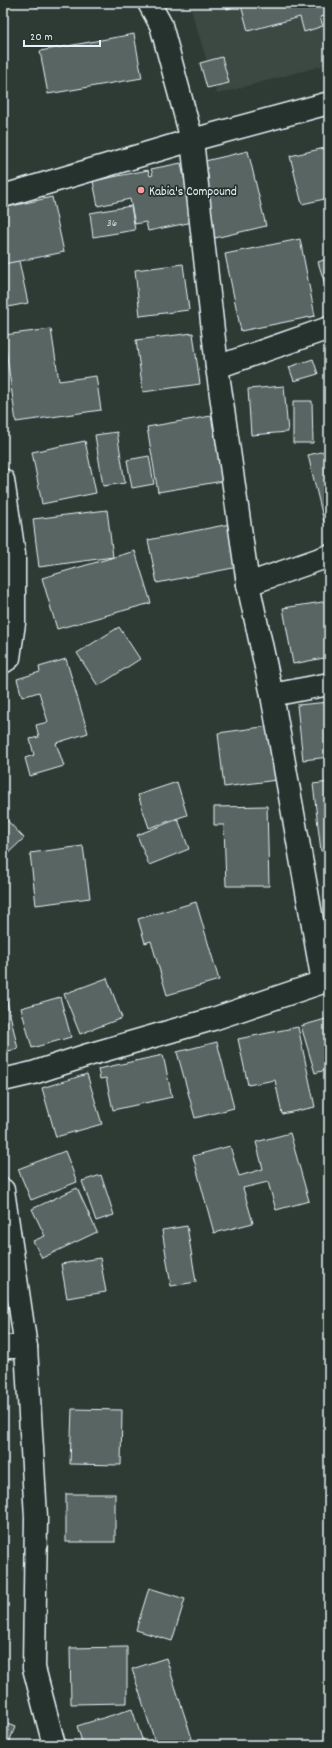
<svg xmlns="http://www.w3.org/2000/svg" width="332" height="1748" font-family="Dekko,sans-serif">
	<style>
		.built { fill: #3b4843 }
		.building { fill: #596563; stroke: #e8f1f8 }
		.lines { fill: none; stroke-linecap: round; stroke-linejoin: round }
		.street-casing { stroke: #e8f1f8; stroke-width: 25 }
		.street { stroke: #26332d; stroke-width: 22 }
		.poi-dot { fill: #ff9aa2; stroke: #26332d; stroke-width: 1.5 }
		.labels { text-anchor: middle; stroke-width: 3.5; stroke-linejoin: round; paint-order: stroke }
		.number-label { font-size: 11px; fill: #c4ced3 }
		.poi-label { font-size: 13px; fill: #e8f1f8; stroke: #26332d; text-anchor: start }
	</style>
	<rect width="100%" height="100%" fill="#2e3b35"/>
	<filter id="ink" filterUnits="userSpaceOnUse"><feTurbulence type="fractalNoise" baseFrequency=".025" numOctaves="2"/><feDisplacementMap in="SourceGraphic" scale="8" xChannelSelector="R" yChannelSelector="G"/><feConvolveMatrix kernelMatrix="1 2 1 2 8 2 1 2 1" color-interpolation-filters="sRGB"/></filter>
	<g filter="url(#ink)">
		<!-- built -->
		<polygon class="built" points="189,3 329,3 329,64 217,94"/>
		<!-- building -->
		<g class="building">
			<polygon points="35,3 55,3 35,7"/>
			<polygon points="225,3 329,3 329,15 320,17 323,26 304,32 300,17 248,31 241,5 227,9"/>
			<polygon points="134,34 142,78 48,94 40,51"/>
			<polygon points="222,57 229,83 207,88 200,63"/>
			<polygon points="329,147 329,198 302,204 290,156"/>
			<polygon points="248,151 266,226 215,238 201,181 209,180 205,161"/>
			<polygon points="181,163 193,222 148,231 146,222 135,224 130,199 98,206 93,181 148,170 150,176 153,175 151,169"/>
			<polygon points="52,197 64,252 6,264 3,249 3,208"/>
			<polygon points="131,206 135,230 93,237 90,213"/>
			<polygon points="300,239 315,316 241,331 225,254"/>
			<polygon points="329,258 329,297 318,262"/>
			<polygon points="19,261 28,303 3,308 3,264"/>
			<polygon points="183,264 189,310 140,316 135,270"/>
			<polygon points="51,329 59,381 96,376 101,410 16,422 4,335"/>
			<polygon points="193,333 200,384 143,392 136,340"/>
			<polygon points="313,359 318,374 294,381 289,367"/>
			<polygon points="284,386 288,432 251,435 248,389"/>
			<polygon points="293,401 312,401 313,443 293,443"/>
			<polygon points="211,416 223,481 158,492 147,427"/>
			<polygon points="117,432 125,483 103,486 95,435"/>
			<polygon points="85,441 96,493 42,504 32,452"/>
			<polygon points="329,450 329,521 324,522 308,455"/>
			<polygon points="149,456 154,484 132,488 127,460"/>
			<polygon points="107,510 113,557 39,567 33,519"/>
			<polygon points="235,523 243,566 157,583 148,540"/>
			<polygon points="135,551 151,603 57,629 42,578"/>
			<polygon points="329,601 329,657 293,664 283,608"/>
			<polygon points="119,627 140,659 98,686 77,653"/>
			<polygon points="66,659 88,733 56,743 64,766 30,776 25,758 34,755 30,739 39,737 36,725 48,722 39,692 22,697 17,679 40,672 39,667"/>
			<polygon points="329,702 329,757 303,760 297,705"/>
			<polygon points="277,725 284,779 224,787 218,733"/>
			<polygon points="177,782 187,815 149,828 138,795"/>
			<polygon points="329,782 329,850 321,851 313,784"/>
			<polygon points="267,806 269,886 226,886 224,825 214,825 214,807"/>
			<polygon points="3,816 24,838 3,858"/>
			<polygon points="178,819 189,849 149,865 137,835"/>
			<polygon points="83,846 90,898 36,905 30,853"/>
			<polygon points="196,902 219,980 167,995 151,941 145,943 138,919"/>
			<polygon points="107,978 122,1018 80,1034 64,994"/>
			<polygon points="3,984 18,1049 3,1052"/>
			<polygon points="60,997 71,1037 32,1048 21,1008"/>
			<polygon points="329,1018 329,1069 315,1073 301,1026"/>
			<polygon points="298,1027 315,1107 282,1114 275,1080 248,1085 238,1039"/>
			<polygon points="217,1042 234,1108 195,1118 177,1052"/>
			<polygon points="163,1055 172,1097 113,1110 106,1078 100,1079 98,1069"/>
			<polygon points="87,1074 102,1124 56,1137 42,1088"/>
			<polygon points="290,1133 309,1201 276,1210 268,1182 243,1188 253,1223 214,1233 193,1156 230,1146 239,1176 263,1169 256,1142"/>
			<polygon points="65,1151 77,1182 31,1200 18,1169"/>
			<polygon points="101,1175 114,1215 96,1221 82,1181"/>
			<polygon points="77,1188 97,1232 42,1258 33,1241 45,1236 32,1209"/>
			<polygon points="187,1226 196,1282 171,1286 162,1230"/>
			<polygon points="100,1258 106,1292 67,1298 61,1264"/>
			<polygon points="72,1409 122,1410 121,1465 70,1464"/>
			<rect x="66" y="1494" width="49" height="48"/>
			<polygon points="149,1588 185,1599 172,1641 136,1630"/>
			<polygon points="127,1647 127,1703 71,1704 70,1648"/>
			<polygon points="166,1658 194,1745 156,1745 132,1669"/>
			<polygon points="132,1709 144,1745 83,1745 77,1726"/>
			<polygon points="3,1722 15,1727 8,1745 3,1745"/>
		</g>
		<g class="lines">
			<!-- street casing -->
			<g class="street-casing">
				<g id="street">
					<polyline points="3,196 192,140 329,103"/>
					<polyline points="217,367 329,328"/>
					<polyline points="3,480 14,554 14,623 9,658 3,662"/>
					<polyline points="248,584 329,556"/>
					<polyline points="272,695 329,684"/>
					<polyline points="3,1080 33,1073 88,1055 213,1019 323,982 272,695 248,584 217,367 192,140 161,25 149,3"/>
					<polyline points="3,1190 26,1347 36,1517 34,1668 54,1745"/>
					<polyline points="3,1347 26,1347"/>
				</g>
			</g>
			<!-- street -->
			<use href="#street" class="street"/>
		</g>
	</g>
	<!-- markers -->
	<circle class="poi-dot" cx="141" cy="190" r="4"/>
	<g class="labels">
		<!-- number labels -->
		<g class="number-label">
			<text x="112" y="226">36</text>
		</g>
		<!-- poi labels -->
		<g class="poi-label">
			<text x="149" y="195">Kabia's Compound</text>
		</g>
	</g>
	<!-- margin -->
	<rect width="332" height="1748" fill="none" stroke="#26332d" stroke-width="16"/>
	<rect x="8" y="8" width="316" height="1732" fill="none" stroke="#e8f1f8" stroke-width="1.5" filter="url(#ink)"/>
	<!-- scale -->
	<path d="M24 40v6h76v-6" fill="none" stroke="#e8f1f8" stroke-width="2"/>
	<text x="30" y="40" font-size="12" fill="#e8f1f8" stroke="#26332d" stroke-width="3" paint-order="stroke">20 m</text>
</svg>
